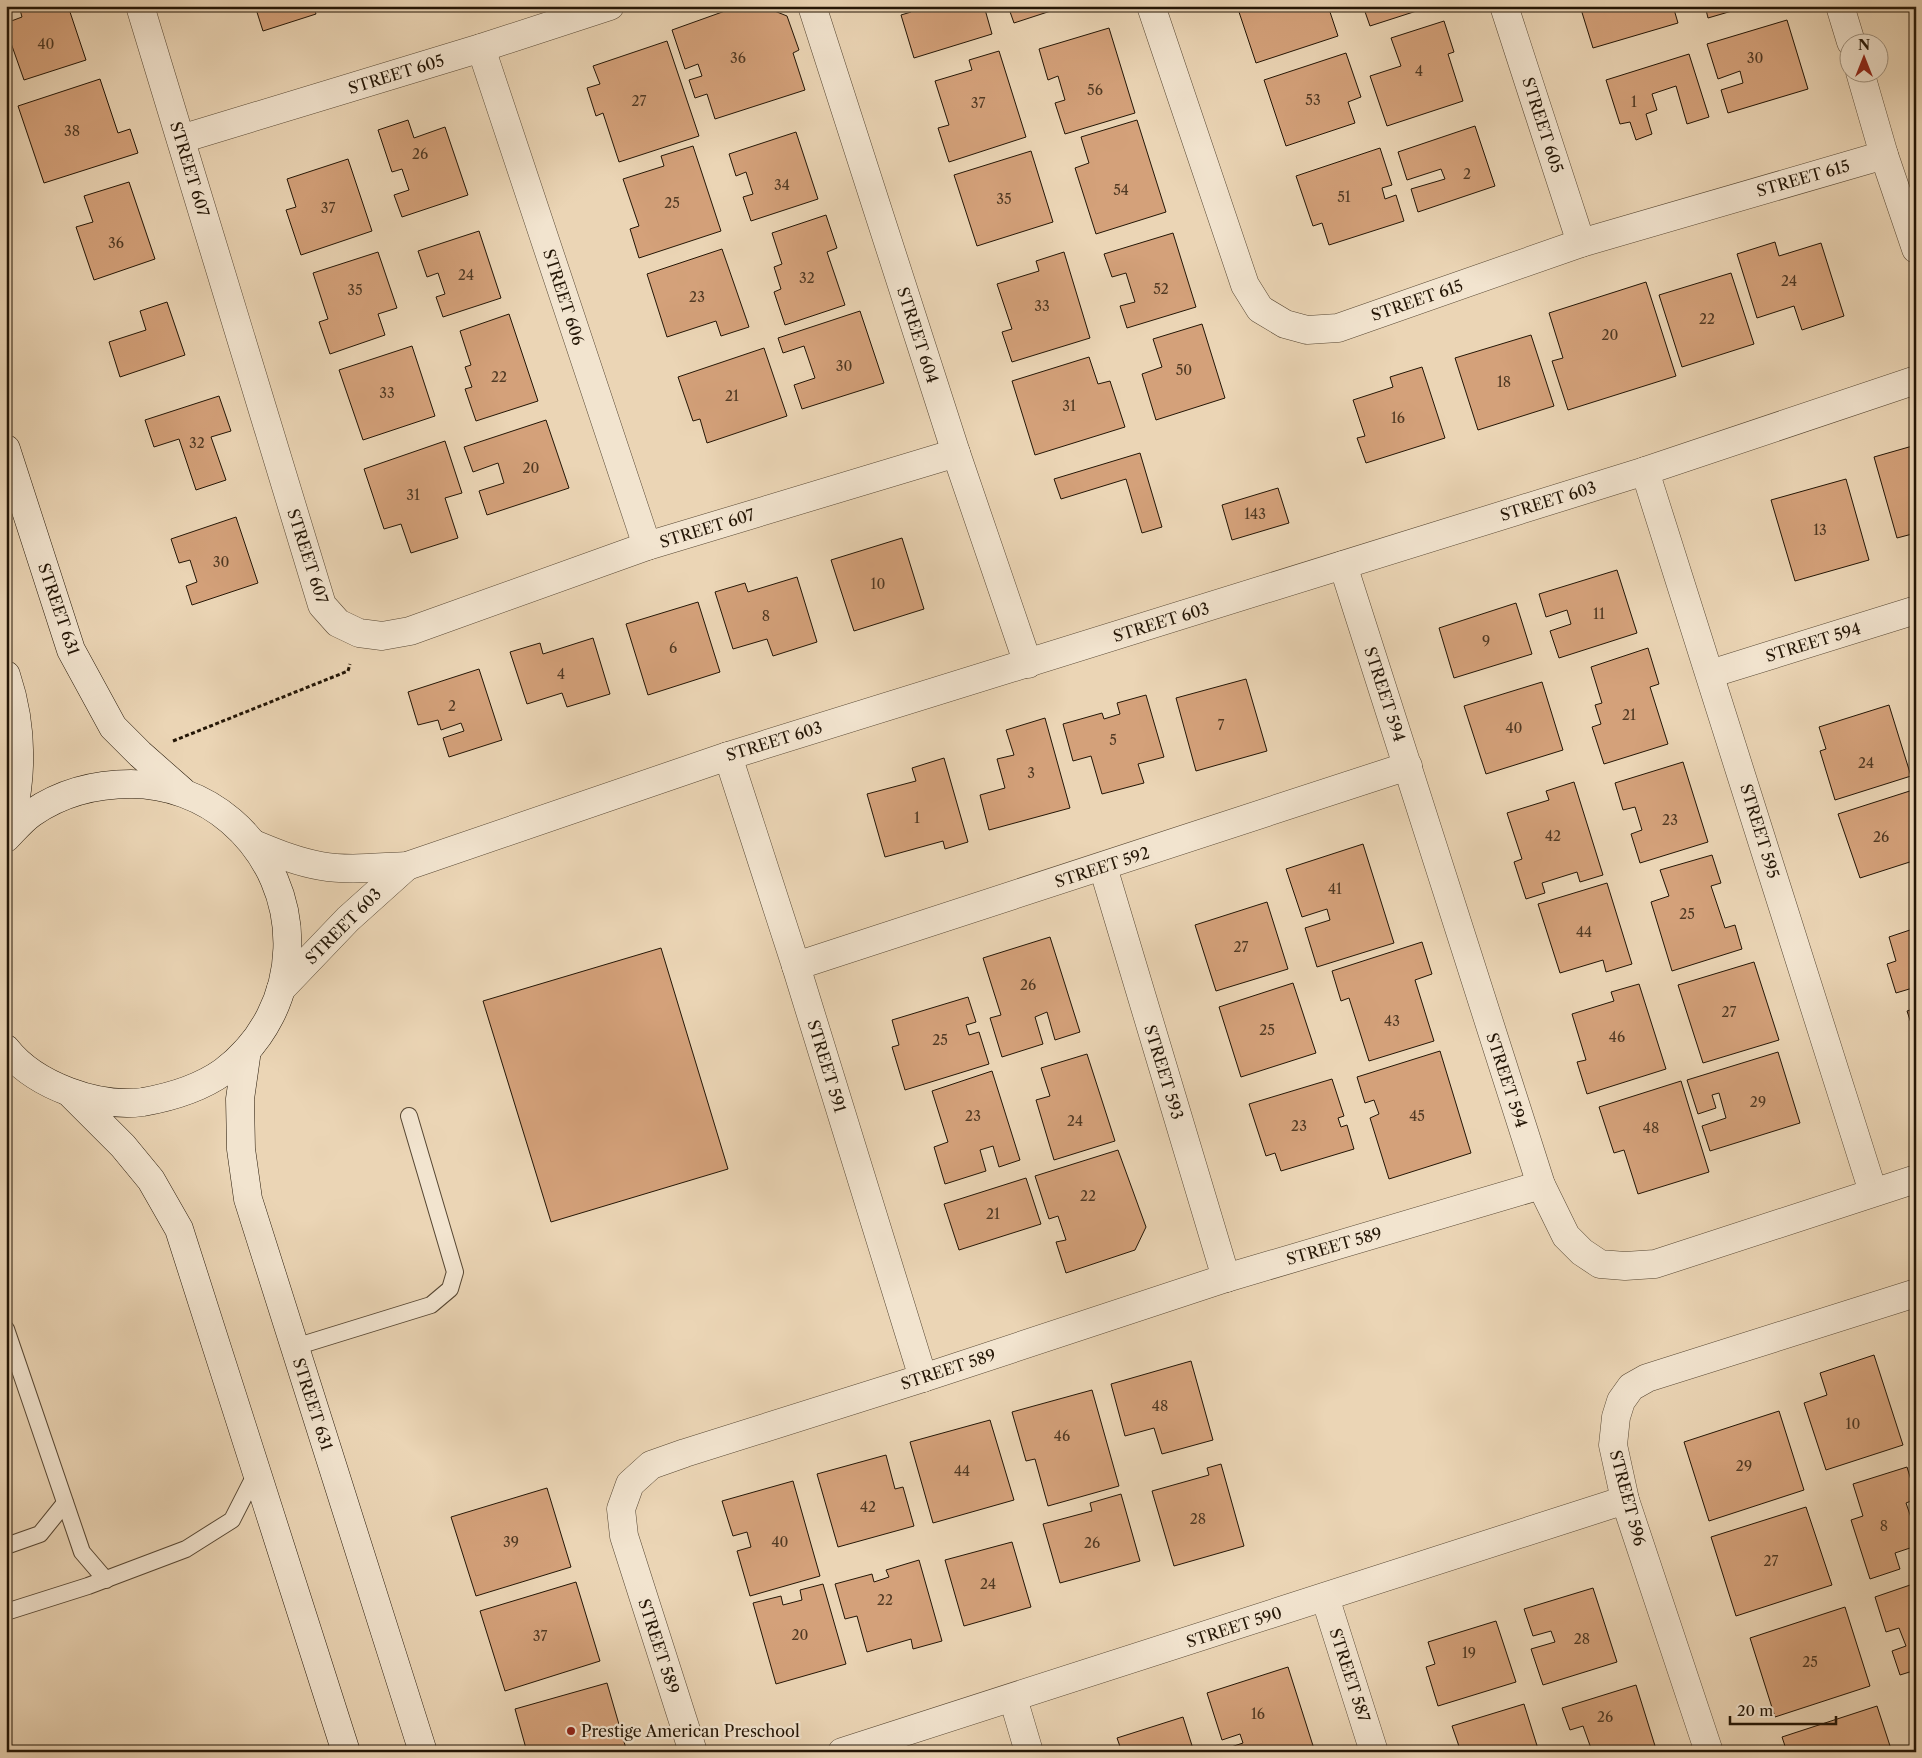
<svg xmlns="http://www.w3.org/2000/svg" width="1922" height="1758" font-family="'Libre Caslon Text',serif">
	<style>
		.building { fill: #d4a17a; stroke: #241606 }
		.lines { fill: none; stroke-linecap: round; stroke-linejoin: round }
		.service-casing { stroke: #564632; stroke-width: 18 }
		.minor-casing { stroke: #564632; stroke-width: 29 }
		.secondary-casing { stroke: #241606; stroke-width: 29 }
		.path { stroke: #241606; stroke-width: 3; stroke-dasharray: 4 2.5; stroke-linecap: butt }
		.service { stroke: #f2e4cf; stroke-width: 16 }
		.minor { stroke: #f2e4cf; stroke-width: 28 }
		.secondary { stroke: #f2e4cf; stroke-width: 28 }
		.poi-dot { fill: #8f2418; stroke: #f2e4cf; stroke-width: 2 }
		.labels { text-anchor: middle; stroke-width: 4.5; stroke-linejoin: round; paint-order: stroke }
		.number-label { font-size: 14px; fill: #503923 }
		.street-label { font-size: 16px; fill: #241606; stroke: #f2e4cf }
		.poi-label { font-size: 16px; fill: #241606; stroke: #f2e4cf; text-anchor: start }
	</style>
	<rect width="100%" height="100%" fill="#ebd5b5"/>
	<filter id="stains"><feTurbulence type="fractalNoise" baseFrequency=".004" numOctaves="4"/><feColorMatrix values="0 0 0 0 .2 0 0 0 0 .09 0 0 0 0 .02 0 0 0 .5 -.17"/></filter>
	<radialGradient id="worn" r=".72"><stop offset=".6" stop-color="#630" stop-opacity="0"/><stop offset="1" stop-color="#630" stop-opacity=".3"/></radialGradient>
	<!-- building -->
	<g class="building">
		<polygon points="19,6 75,6 69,9 86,60 24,80 6,29 6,23 22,17"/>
		<polygon points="255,6 313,6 316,14 263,31"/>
		<polygon points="739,6 762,6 787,16 799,50 793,53 805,90 715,119 707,94 695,98 689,80 702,76 698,64 685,69 672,30"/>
		<polygon points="909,6 984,6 992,34 914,58 901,15 911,12"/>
		<polygon points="1008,6 1066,6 1014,23"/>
		<polygon points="1237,6 1328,6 1338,36 1256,63"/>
		<polygon points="1363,6 1432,6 1370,26"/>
		<polygon points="1580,6 1673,6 1678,23 1593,48"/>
		<polygon points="1705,6 1749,6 1708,18"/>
		<polygon points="1787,20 1808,89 1728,113 1721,90 1743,83 1740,71 1718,79 1707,44"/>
		<polygon points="1444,21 1454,52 1448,54 1463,101 1387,126 1370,76 1401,66 1391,38"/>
		<polygon points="1109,28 1135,113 1065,134 1055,103 1065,100 1058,76 1048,80 1039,49"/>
		<polygon points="667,41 699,136 619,162 603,113 596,116 587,88 600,84 593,66"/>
		<polygon points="999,51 1026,137 949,162 938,128 949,125 935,81 972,70 969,60"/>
		<polygon points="1346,53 1361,97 1348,102 1355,123 1286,146 1264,80"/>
		<polygon points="1689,54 1709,117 1687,124 1676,86 1652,94 1657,110 1646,114 1652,134 1636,140 1630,122 1620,124 1606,80"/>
		<polygon points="100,79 118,133 130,129 138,153 44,183 18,106"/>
		<polygon points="408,120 414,138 445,127 468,195 402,217 394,195 409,190 402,169 392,172 378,130"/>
		<polygon points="1137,120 1166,212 1096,234 1075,168 1089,163 1081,137"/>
		<polygon points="1475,126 1495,186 1418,212 1411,189 1445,179 1441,169 1407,180 1398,152"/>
		<polygon points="796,132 818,199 751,221 743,197 753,194 746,172 736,176 729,154"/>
		<polygon points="693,146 721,231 639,258 630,229 639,226 623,179 664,166 661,156"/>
		<polygon points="1380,148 1392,185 1382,188 1385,199 1396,195 1404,221 1329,245 1322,223 1313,226 1296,176"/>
		<polygon points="1031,151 1053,222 977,246 954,175"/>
		<polygon points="348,159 372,231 301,255 286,210 296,207 287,179"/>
		<polygon points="129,182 155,259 94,280 76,227 93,222 84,196"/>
		<polygon points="826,215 837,248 827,252 845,305 785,325 774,292 781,289 774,267 782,264 772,233"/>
		<polygon points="479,231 501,298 443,317 436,297 445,294 438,273 427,277 418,251"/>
		<polygon points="1173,233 1196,307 1127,328 1120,306 1135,302 1126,273 1112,277 1104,254"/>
		<polygon points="1775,242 1779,256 1821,243 1844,316 1802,330 1794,306 1757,318 1737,254"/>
		<polygon points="722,249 749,327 721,336 716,321 667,337 647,274"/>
		<polygon points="378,252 397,308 378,314 385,335 330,354 319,322 328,319 313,273"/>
		<polygon points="1064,252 1090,338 1012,362 1002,332 1012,329 997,284 1039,271 1036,261"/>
		<polygon points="1731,273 1754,344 1682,367 1659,295"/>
		<polygon points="1646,282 1676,376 1568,410 1552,361 1563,358 1549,313"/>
		<polygon points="167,302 185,355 120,377 109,342 146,330 140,311"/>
		<polygon points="860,311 884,383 802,409 794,385 815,378 804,346 783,353 778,338"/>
		<polygon points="509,314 538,401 476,421 465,389 472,387 465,367 471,365 460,331"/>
		<polygon points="1202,324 1225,398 1156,420 1142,374 1162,367 1153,339"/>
		<polygon points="1531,335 1554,406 1478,430 1455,358"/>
		<polygon points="412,346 435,416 363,440 339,370"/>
		<polygon points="764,348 787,416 707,443 700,419 693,421 678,377"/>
		<polygon points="1089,357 1098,384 1110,381 1125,427 1035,455 1012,381"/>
		<polygon points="1422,367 1445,438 1366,463 1357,438 1365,436 1353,400 1393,387 1390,377"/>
		<polygon points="219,396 231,431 211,437 226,480 196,490 179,439 154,447 145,420"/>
		<polygon points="546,420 569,488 487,515 479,491 504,483 498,463 473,472 464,447"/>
		<polygon points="445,441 462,493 445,498 458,538 411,553 401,524 384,529 364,469"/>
		<polygon points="1916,445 1916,533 1897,538 1874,457"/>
		<polygon points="1140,453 1162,527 1142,533 1126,479 1061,499 1054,479"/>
		<polygon points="1846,479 1869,560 1795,581 1771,500"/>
		<polygon points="1278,488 1289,523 1232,540 1222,505"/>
		<polygon points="236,517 258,583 192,605 186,586 197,582 190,560 179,563 171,539"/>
		<polygon points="902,538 924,609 854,631 831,560"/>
		<polygon points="1617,570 1637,633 1559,658 1550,631 1571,624 1567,610 1546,617 1539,594"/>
		<polygon points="797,577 817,642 773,656 767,639 733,649 715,592 745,583 748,592"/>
		<polygon points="698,602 720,672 648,695 626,624"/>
		<polygon points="1516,603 1532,654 1454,678 1439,628"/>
		<polygon points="593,638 610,694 567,707 562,693 527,704 510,652 540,643 543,654"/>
		<polygon points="1648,648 1659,684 1650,687 1668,744 1604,764 1592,727 1601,724 1595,705 1602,703 1591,667"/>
		<polygon points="479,669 502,740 449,757 443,738 464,731 461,723 441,730 438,720 418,725 408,692"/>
		<polygon points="1246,679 1267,751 1196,771 1176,698"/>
		<polygon points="1542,682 1563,750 1486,774 1464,706"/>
		<polygon points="1146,695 1164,757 1138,764 1144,783 1102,794 1091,756 1073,761 1063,724 1102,713 1104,719 1120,714 1117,703"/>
		<polygon points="1889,705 1911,776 1835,800 1820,751 1826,749 1819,727"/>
		<polygon points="1045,718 1070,808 989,830 980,795 1005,788 997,759 1014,755 1006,730"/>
		<polygon points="944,758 968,842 945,849 943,841 885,857 867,794 916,781 912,768"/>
		<polygon points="1683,762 1708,842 1640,863 1631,834 1642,830 1635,807 1623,810 1615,783"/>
		<polygon points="1574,782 1603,875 1580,882 1577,872 1542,883 1545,893 1526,899 1514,862 1522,859 1507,813 1549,800 1546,791"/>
		<polygon points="1916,789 1916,860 1860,878 1838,814"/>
		<polygon points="1363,844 1394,943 1317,967 1305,928 1330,920 1327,909 1302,917 1286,869"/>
		<polygon points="1712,855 1721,883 1711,886 1725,928 1735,925 1742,949 1672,971 1651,902 1669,896 1660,870"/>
		<polygon points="1607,883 1632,964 1606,972 1603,960 1560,973 1538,904"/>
		<polygon points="1267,902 1288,969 1216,991 1195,925"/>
		<polygon points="1916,928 1916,987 1896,993 1887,964 1896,961 1889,937"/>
		<polygon points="1050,937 1080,1032 1055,1040 1047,1012 1035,1017 1043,1044 1002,1057 990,1018 1001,1015 983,958"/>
		<polygon points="1422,942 1432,974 1415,980 1434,1041 1369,1061 1349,998 1341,1001 1332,971"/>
		<polygon points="661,948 728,1169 551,1222 483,1001"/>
		<polygon points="1754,962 1779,1040 1703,1063 1678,985"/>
		<polygon points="1293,983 1316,1053 1241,1077 1219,1007"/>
		<polygon points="1639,984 1666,1069 1587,1094 1577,1062 1586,1060 1572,1014 1614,1001 1611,992"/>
		<polygon points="968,997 976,1022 966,1025 969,1035 979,1032 989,1064 905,1090 892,1047 899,1045 892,1020"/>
		<polygon points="1916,1008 1916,1038 1907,1011"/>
		<polygon points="1440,1051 1471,1153 1389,1179 1370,1118 1379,1114 1374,1100 1365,1103 1357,1077"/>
		<polygon points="1778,1052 1800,1123 1710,1151 1702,1126 1726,1118 1719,1093 1712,1095 1716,1108 1698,1114 1687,1080"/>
		<polygon points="1087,1054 1115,1141 1054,1160 1036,1100 1050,1096 1041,1068"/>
		<polygon points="992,1071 1020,1160 999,1167 993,1146 980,1150 986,1171 945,1184 934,1147 948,1142 932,1091"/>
		<polygon points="1332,1079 1344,1116 1338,1118 1341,1127 1347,1125 1354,1149 1281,1171 1275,1153 1266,1156 1249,1104"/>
		<polygon points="1681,1081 1709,1172 1638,1194 1624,1150 1614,1153 1599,1107"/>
		<polygon points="1118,1150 1146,1227 1135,1250 1066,1273 1056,1242 1066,1240 1058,1216 1049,1219 1035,1176"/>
		<polygon points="1026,1178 1041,1224 959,1250 944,1204"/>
		<polygon points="1874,1355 1903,1445 1826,1470 1804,1403 1827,1395 1820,1373"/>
		<polygon points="1191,1361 1213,1440 1162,1454 1154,1428 1125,1436 1111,1384"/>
		<polygon points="1092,1390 1119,1486 1048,1506 1035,1459 1026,1461 1012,1412"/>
		<polygon points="1779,1411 1804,1490 1709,1521 1684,1442"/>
		<polygon points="990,1420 1014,1500 933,1523 910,1442"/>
		<polygon points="886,1455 895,1489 903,1487 914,1526 838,1547 817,1474"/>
		<polygon points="1221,1464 1244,1546 1174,1566 1152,1491 1209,1475 1207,1468"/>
		<polygon points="1907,1467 1916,1496 1916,1499 1906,1503 1916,1532 1916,1546 1895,1553 1900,1569 1870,1579 1851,1520 1863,1516 1853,1484"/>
		<polygon points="793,1481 820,1576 750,1596 737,1551 751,1547 747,1532 733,1536 722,1501"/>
		<polygon points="547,1488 571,1567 476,1596 451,1517"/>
		<polygon points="1121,1494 1140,1561 1060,1583 1043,1524 1092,1511 1090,1503"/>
		<polygon points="1806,1507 1832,1585 1736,1616 1711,1537"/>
		<polygon points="1012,1542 1031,1607 964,1626 945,1560"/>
		<polygon points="919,1560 942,1641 913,1649 911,1639 867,1652 857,1616 845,1619 835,1584 872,1574 874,1582 889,1577 886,1570"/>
		<polygon points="576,1582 600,1661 505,1691 480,1611"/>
		<polygon points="1916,1583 1916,1670 1900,1675 1892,1651 1906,1646 1899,1628 1886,1632 1875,1597"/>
		<polygon points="823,1584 846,1664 776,1684 753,1603 781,1596 783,1605 802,1600 800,1590"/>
		<polygon points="1593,1588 1617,1662 1543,1685 1531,1649 1555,1642 1551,1631 1533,1636 1524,1609"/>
		<polygon points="1845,1607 1870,1686 1775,1717 1750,1638"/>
		<polygon points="1496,1621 1516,1682 1438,1706 1426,1667 1435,1664 1428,1642"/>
		<polygon points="1288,1667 1315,1752 1226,1752 1225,1749 1243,1743 1240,1734 1222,1740 1207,1693"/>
		<polygon points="607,1683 627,1752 527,1752 515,1709"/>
		<polygon points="1636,1685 1656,1749 1646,1752 1590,1752 1592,1751 1583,1726 1570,1730 1562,1708"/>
		<polygon points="1524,1704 1539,1752 1461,1752 1452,1726"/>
		<polygon points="1877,1706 1892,1752 1787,1752 1782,1737"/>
		<polygon points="1183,1717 1194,1752 1122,1752 1117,1738"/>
	</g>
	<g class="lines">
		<!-- service casing -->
		<g class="service-casing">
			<g id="service">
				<polyline points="6,1329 82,1552 106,1580"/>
				<polyline points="295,1347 431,1305 450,1289 455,1272 409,1116"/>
				<polyline points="6,1546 40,1534 65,1503"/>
				<polyline points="6,1612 88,1586 186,1549 232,1520 256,1473"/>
			</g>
		</g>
		<!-- minor casing -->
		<g class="minor-casing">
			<g id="minor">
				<polyline points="140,6 322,605 338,623 359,633 382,636 410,631 647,546 956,453"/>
				<polyline points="812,6 956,453 1028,664"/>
				<polyline points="1151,6 1245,285 1260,309 1285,324 1307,330 1338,328 1581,243 1884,155"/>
				<polyline points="1504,6 1581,243"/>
				<polyline points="1840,6 1851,42"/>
				<polyline points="481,48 647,546"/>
				<polyline points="1860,72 1884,155 1916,249"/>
				<polyline points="181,139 481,48 610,6"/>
				<polyline points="1645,471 1873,1192"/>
				<polyline points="1343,565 1541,1185 1566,1236 1582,1252 1600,1264 1625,1266 1655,1264 1916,1179"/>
				<polyline points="1710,674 1916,610"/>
				<polyline points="728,756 796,966 923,1378"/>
				<path d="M254,844C276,853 297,862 321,866C349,871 379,867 407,866L728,756L1645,471L1916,380"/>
				<polyline points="1103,867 1226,1278"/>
				<polyline points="796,966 1408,766"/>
				<polyline points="281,989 348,919 407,866"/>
				<polyline points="1325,1597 1374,1752"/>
				<polyline points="1013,1698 1029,1752"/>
				<polyline points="693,1752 624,1536 621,1509 630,1484 651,1465 685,1453 923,1378 1226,1278 1541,1185"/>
				<polyline points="842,1752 1625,1500"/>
				<polyline points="1709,1752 1625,1500 1613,1445 1616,1417 1621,1401 1631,1387 1647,1378 1916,1293"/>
			</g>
		</g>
		<!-- secondary casing -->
		<g class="secondary-casing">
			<g id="secondary">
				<polyline points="6,449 71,650 113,727 140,754 182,791"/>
				<path d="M6,675C18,711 22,752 17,790C16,803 10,816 6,828"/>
				<path d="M6,838C14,830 22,820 32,813C61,793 95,784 131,784C167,784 203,797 231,821C309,888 306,1010 223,1072C199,1089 171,1097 143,1102C98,1108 35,1086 6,1049"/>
				<polyline points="247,1050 240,1099 241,1149 248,1199 423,1752"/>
				<polyline points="71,1094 123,1146 151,1180 179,1229 346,1752"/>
			</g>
		</g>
		<!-- path -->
		<polyline class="path" points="173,741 348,671 350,664"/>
		<!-- service -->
		<use href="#service" class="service"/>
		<!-- minor -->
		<use href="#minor" class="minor"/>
		<!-- secondary -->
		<use href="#secondary" class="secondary"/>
	</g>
	<!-- markers -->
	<circle class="poi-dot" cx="571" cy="1731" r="5"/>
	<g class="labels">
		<!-- number labels -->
		<g class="number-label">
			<text x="46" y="49">40</text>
			<text x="738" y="63">36</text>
			<text x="1755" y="63">30</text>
			<text x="1419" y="76">4</text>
			<text x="1095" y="95">56</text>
			<text x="1313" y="105">53</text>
			<text x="639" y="106">27</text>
			<text x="1634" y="107">1</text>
			<text x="978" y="108">37</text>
			<text x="72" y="136">38</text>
			<text x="420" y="159">26</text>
			<text x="1467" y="179">2</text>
			<text x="782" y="190">34</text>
			<text x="1121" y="195">54</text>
			<text x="1344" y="202">51</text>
			<text x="1004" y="204">35</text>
			<text x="672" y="208">25</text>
			<text x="328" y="213">37</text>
			<text x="116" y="248">36</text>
			<text x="466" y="280">24</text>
			<text x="807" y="283">32</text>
			<text x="1789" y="286">24</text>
			<text x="1161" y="294">52</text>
			<text x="355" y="295">35</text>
			<text x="697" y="302">23</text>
			<text x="1042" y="311">33</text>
			<text x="1707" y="324">22</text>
			<text x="1610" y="340">20</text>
			<text x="844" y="371">30</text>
			<text x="1184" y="375">50</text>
			<text x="499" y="382">22</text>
			<text x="1504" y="387">18</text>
			<text x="387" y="398">33</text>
			<text x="732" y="401">21</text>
			<text x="1069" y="411">31</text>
			<text x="1398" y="423">16</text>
			<text x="197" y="448">32</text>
			<text x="531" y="473">20</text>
			<text x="413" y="500">31</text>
			<text x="1255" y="519">143</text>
			<text x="1820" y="535">13</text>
			<text x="221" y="567">30</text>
			<text x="878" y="589">10</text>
			<text x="1599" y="619">11</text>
			<text x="766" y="621">8</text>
			<text x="1486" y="646">9</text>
			<text x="673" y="653">6</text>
			<text x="561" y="679">4</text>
			<text x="452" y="711">2</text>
			<text x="1629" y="720">21</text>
			<text x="1221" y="730">7</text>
			<text x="1514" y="733">40</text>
			<text x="1113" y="745">5</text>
			<text x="1866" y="768">24</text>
			<text x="1031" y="778">3</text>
			<text x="917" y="823">1</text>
			<text x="1670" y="825">23</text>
			<text x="1553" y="841">42</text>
			<text x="1881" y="842">26</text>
			<text x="1335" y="894">41</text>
			<text x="1687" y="919">25</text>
			<text x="1584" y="937">44</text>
			<text x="1241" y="952">27</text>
			<text x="1028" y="990">26</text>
			<text x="1729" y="1017">27</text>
			<text x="1392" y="1026">43</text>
			<text x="1267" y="1035">25</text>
			<text x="1617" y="1042">46</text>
			<text x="940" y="1045">25</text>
			<text x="1758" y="1107">29</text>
			<text x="973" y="1121">23</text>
			<text x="1417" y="1121">45</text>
			<text x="1075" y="1126">24</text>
			<text x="1299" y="1131">23</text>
			<text x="1651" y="1133">48</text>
			<text x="1088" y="1201">22</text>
			<text x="993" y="1219">21</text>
			<text x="1160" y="1411">48</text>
			<text x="1853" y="1429">10</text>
			<text x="1062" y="1441">46</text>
			<text x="1744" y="1471">29</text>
			<text x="962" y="1476">44</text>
			<text x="868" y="1512">42</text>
			<text x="1198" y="1524">28</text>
			<text x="1884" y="1531">8</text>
			<text x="511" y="1547">39</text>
			<text x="780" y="1547">40</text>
			<text x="1092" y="1548">26</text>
			<text x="1771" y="1566">27</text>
			<text x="988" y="1589">24</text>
			<text x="885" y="1605">22</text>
			<text x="800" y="1640">20</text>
			<text x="540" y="1641">37</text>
			<text x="1582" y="1644">28</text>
			<text x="1469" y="1658">19</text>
			<text x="1810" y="1667">25</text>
			<text x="1258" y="1719">16</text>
			<text x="1605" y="1722">26</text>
		</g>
		<!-- street labels -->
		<g class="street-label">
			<text transform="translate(396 74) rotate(-17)" y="6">STREET 605</text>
			<text transform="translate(1543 125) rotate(72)" y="6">STREET 605</text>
			<text transform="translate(190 169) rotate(73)" y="6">STREET 607</text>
			<text transform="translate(1803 178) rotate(-16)" y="6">STREET 615</text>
			<text transform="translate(564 297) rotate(72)" y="6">STREET 606</text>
			<text transform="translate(1417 300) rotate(-19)" y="6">STREET 615</text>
			<text transform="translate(918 335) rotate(72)" y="6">STREET 604</text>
			<text transform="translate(1548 501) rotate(-17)" y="6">STREET 603</text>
			<text transform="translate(707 528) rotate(-17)" y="6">STREET 607</text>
			<text transform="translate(308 556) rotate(72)" y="6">STREET 607</text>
			<text transform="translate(59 609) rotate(71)" y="6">STREET 631</text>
			<text transform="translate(1161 622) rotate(-17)" y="6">STREET 603</text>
			<text transform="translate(1813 642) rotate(-17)" y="6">STREET 594</text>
			<text transform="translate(1385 694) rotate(72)" y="6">STREET 594</text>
			<text transform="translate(774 741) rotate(-17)" y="6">STREET 603</text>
			<text transform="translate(1760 831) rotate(73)" y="6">STREET 595</text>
			<text transform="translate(1102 867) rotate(-18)" y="6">STREET 592</text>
			<text transform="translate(343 926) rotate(-45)" y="6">STREET 603</text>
			<text transform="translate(827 1066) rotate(73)" y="6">STREET 591</text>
			<text transform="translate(1164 1072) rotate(73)" y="6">STREET 593</text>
			<text transform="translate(1507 1080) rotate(72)" y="6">STREET 594</text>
			<text transform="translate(1334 1246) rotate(-16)" y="6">STREET 589</text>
			<text transform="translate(948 1369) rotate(-18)" y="6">STREET 589</text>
			<text transform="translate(313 1404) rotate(72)" y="6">STREET 631</text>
			<text transform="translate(1628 1498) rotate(75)" y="6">STREET 596</text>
			<text transform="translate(1234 1627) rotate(-18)" y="6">STREET 590</text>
			<text transform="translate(659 1646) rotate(72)" y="6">STREET 589</text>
			<text transform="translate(1350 1675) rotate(72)" y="6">STREET 587</text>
		</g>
		<!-- poi labels -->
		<g class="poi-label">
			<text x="581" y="1737">Prestige American Preschool</text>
		</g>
	</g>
	<!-- margin -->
	<rect width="1922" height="1758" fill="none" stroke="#ebd5b5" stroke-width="25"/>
	<rect x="8" y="8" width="1907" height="1743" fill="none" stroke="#241606" stroke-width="2.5"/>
	<rect x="12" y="12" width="1897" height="1733" fill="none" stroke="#241606"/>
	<!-- north arrow -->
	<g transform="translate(1864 58)"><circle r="24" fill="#f2e4cf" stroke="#a0927f"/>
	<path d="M0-4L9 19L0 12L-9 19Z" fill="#8f2418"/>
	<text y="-8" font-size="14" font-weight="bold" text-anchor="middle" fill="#241606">N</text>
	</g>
	<!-- scale -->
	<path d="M1730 1716v8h106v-8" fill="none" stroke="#241606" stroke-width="2.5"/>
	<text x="1737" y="1716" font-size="15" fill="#241606" stroke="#f2e4cf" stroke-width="4" paint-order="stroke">20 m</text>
	<rect width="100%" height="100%" filter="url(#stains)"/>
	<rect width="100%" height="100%" fill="url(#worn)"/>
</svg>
